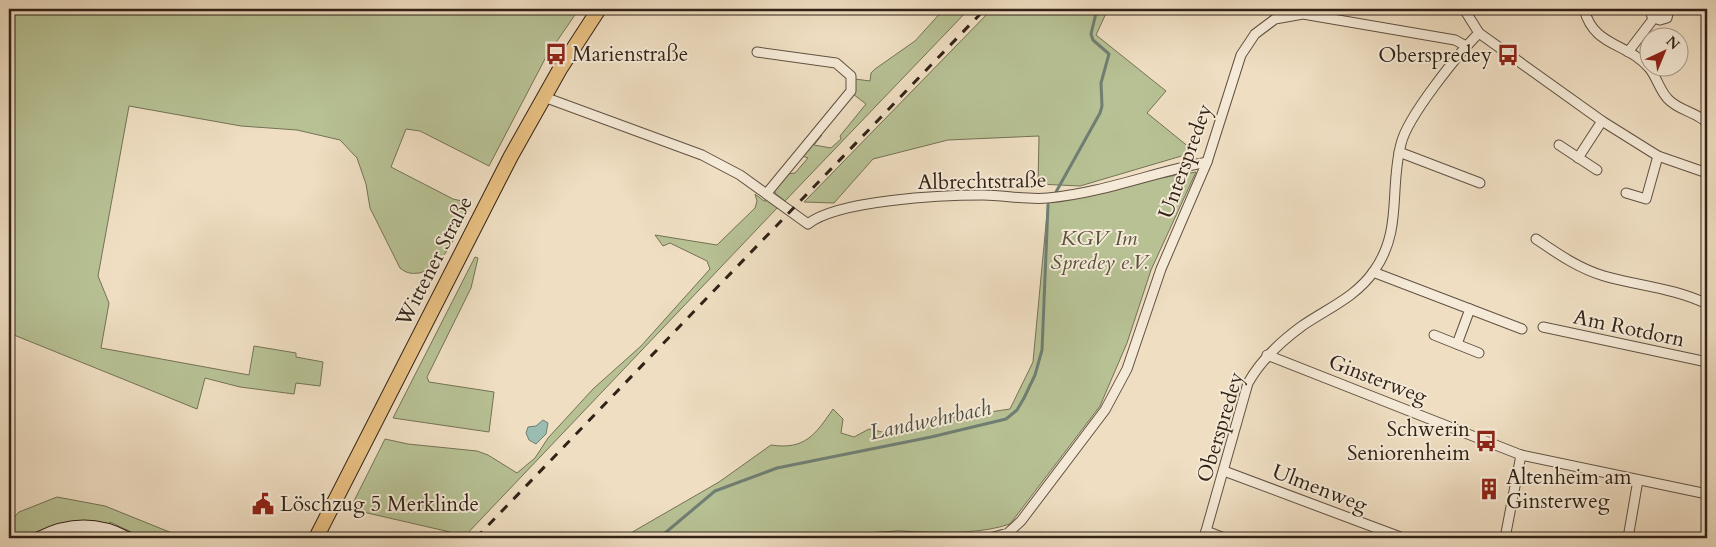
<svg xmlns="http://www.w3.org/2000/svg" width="1716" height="547" font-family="Cardo,serif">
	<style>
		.green { fill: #b7c194; stroke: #747256 }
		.water { fill: #9abcb1; stroke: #707e73 }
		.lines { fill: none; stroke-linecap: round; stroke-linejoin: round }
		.stream { stroke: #707e73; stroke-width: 3 }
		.minor-casing { stroke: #605142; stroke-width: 11 }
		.secondary-casing { stroke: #312217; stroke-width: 14 }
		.primary-casing { stroke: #312217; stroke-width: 16 }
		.minor { stroke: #f5ead7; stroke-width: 9 }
		.secondary { stroke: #f5ead7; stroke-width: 12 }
		.primary { stroke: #e8bf81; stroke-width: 14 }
		.rail { stroke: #312217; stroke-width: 3; stroke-dasharray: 9 9; stroke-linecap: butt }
		.labels { text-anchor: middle; stroke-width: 4; stroke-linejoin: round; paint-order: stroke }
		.poi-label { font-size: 21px; fill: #312217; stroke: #f5ead7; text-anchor: start }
		.street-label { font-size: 21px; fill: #312217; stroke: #f5ead7 }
		.park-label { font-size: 21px; font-style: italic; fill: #59523c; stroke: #f5ead7 }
		.water-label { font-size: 22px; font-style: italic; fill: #505045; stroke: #f5ead7 }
	</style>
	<rect width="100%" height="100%" fill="#efdec2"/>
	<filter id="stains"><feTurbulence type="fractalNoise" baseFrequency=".004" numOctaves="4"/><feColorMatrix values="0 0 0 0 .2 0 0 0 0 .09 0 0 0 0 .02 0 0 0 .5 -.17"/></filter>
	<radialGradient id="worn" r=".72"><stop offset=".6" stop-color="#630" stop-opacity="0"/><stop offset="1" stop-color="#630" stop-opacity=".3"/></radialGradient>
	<!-- green -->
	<g class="green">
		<path d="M9,9H579L546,57L489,166L420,131L406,129L391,167L453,199L471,203C459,226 446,268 419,273C411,274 406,273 400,268L370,208L366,184L357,158L340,140L297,130L241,126L129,106L98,276L109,303L101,348L249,375L254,346L296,353V357L323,362L320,386L296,383L294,394L240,387L205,378L197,409L9,333Z"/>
		<polygon points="944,9 969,9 785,201 776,194 774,190 787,174 795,173 808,158 802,156 818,134 822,135 814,145 831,148 841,139 840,136 866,104 853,94 855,79 870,81 871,73 875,69 915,41"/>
		<polygon points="992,9 1108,9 1096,35 1166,91 1147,113 1195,152 1080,186 1038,184 1039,136 948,140 873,159 834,203 804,202"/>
		<path d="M1196,172L1151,270L1127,343L1100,406L1010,524C955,542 899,522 844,538H622L719,482L771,445C805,450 815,435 833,409L843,419L841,433L854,437L869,429L891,434L943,419L1010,409L1033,362L1048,203C1098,194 1146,179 1196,172Z"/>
		<polygon points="755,194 764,201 770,200 779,206 463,538 448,538 450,532 350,509 385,439 408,444 477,451 488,455 517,473 535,458 548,438 593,389 641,346 710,269 707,261 670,243 663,246 655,235 717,245 755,208 757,201"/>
		<polygon points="475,257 478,258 471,288 427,377 429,382 494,392 489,432 393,418"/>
		<polygon points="57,497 105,506 172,533 178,538 144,538 110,522 111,538 9,538 9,522 19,512"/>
	</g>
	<!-- water -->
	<polygon class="water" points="543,420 548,423 546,434 536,444 529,440 526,433 528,427 536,426"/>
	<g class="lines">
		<!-- stream -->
		<g class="stream">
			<polyline points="1056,192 1100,113 1102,106 1101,83 1109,54 1093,40 1091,34 1097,9"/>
			<polyline points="659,538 715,491 777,468 931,437 1006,419 1017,410 1024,398 1035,375 1042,350 1048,205"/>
		</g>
		<!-- minor casing -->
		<g class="minor-casing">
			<g id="minor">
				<polyline points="1464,9 1479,33 1602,121 1658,156 1707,173"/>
				<path d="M1584,9C1594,48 1628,42 1650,69C1657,78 1660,91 1668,99C1679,111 1697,112 1707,123"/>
				<polyline points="1650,9 1652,17 1660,20 1667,18 1669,9"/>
				<polyline points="757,52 836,63 851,76 851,91 767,193"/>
				<polyline points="1628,52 1654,18"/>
				<path d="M544,97L702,155L740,175L808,224C837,200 944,195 983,195C1004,195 1026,200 1048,198C1103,193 1154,172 1207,162"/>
				<polyline points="1559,145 1597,170"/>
				<polyline points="1399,152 1480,183"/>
				<polyline points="1578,158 1602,121"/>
				<polyline points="1626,193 1646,199 1658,156"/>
				<path d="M1536,239C1558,254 1578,268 1604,276C1639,286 1674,288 1707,304"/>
				<polyline points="1373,272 1522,329"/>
				<polyline points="1543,327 1707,362"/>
				<polyline points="1434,335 1479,353"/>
				<polyline points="1457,344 1470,309"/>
				<polyline points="1267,355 1521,455 1707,494"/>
				<polyline points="1224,471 1403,538"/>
				<polyline points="1206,531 1224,538"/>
				<polyline points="869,538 899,536 929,538"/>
				<polyline points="990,538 1008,533 1021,521 1105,410 1127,369 1161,269 1207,162 1241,55 1255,34 1275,19 1303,14 1455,40 1466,46"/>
				<path d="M1204,538L1248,383C1261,360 1280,342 1302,326C1328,308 1355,298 1374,271C1403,230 1389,189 1401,144C1407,117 1458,54 1479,33"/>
				<polyline points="1505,538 1521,455"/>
				<polyline points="1628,538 1638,480"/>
			</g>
		</g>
		<!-- secondary casing -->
		<g class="secondary-casing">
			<path id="secondary" d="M39,538C69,523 97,522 127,538"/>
		</g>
		<!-- primary casing -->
		<g class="primary-casing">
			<polyline id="primary" points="316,538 511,156 560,69 599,9"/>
		</g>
		<!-- minor -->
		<use href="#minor" class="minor"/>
		<!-- secondary -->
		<use href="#secondary" class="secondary"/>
		<!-- primary -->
		<use href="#primary" class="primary"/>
		<!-- rail -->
		<polyline class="rail" points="476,538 985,9"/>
	</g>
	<!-- icons -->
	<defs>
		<g id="bus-bare" transform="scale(1.725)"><path d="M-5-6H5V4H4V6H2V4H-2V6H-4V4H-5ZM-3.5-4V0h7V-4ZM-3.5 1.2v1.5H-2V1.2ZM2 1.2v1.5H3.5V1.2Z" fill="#8f2418" stroke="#f5ead7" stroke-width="2.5" paint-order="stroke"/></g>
		<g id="building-bare" transform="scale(1.725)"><path d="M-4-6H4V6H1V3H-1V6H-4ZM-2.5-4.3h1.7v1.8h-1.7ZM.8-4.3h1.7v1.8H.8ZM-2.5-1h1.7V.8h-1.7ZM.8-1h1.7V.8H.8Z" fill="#8f2418" stroke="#f5ead7" stroke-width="2.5" paint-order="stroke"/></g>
		<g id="civic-bare" transform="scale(1.725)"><path d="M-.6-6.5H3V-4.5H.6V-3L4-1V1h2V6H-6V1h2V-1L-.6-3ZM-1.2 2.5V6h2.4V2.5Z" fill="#8f2418" stroke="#f5ead7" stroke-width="2.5" paint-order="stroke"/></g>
	</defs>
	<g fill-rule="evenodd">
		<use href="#bus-bare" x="556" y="54"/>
		<use href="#bus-bare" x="1508" y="55"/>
		<use href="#bus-bare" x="1486" y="441"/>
		<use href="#building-bare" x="1489" y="489"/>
		<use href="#civic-bare" x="263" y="504"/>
	</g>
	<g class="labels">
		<!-- poi labels -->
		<g class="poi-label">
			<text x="572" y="61">Marienstraße</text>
			<text x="1492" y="62" text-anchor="end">Oberspredey</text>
			<text x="1470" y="436" text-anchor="end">Schwerin<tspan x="1470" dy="24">Seniorenheim</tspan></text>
			<text x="1506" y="484">Altenheim am<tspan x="1506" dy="24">Ginsterweg</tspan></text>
			<text x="280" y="511">Löschzug 5 Merklinde</text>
		</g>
		<!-- street labels -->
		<g class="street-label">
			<text transform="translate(1185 161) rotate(-70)" y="7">Unterspredey</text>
			<text transform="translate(982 181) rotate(-1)" y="7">Albrechtstraße</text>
			<text transform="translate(434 261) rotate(-63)" y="7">Wittener Straße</text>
			<text transform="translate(1629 328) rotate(12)" y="7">Am Rotdorn</text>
			<text transform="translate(1378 379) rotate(21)" y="7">Ginsterweg</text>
			<text transform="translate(1220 427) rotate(-73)" y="7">Oberspredey</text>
			<text transform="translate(1320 488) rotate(21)" y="7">Ulmenweg</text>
		</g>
		<!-- park labels -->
		<g class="park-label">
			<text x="1099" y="245">KGV Im<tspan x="1099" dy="24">Spredey e.V.</tspan></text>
		</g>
		<!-- water labels -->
		<g class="water-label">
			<text transform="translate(930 419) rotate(-12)" y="8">Landwehrbach</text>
		</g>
	</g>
	<!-- margin -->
	<rect width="1716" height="547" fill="none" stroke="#efdec2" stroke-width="30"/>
	<rect x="10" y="10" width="1696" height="527" fill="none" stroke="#312217" stroke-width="2.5"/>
	<rect x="15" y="15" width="1686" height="517" fill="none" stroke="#312217"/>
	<!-- north arrow -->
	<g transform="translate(1664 52) rotate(44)"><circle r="24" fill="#f5ead7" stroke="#a79a8a"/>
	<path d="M0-4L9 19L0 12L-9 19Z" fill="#8f2418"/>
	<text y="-8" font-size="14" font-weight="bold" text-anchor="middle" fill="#312217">N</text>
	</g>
	<rect width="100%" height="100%" filter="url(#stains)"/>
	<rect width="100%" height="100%" fill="url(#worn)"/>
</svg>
